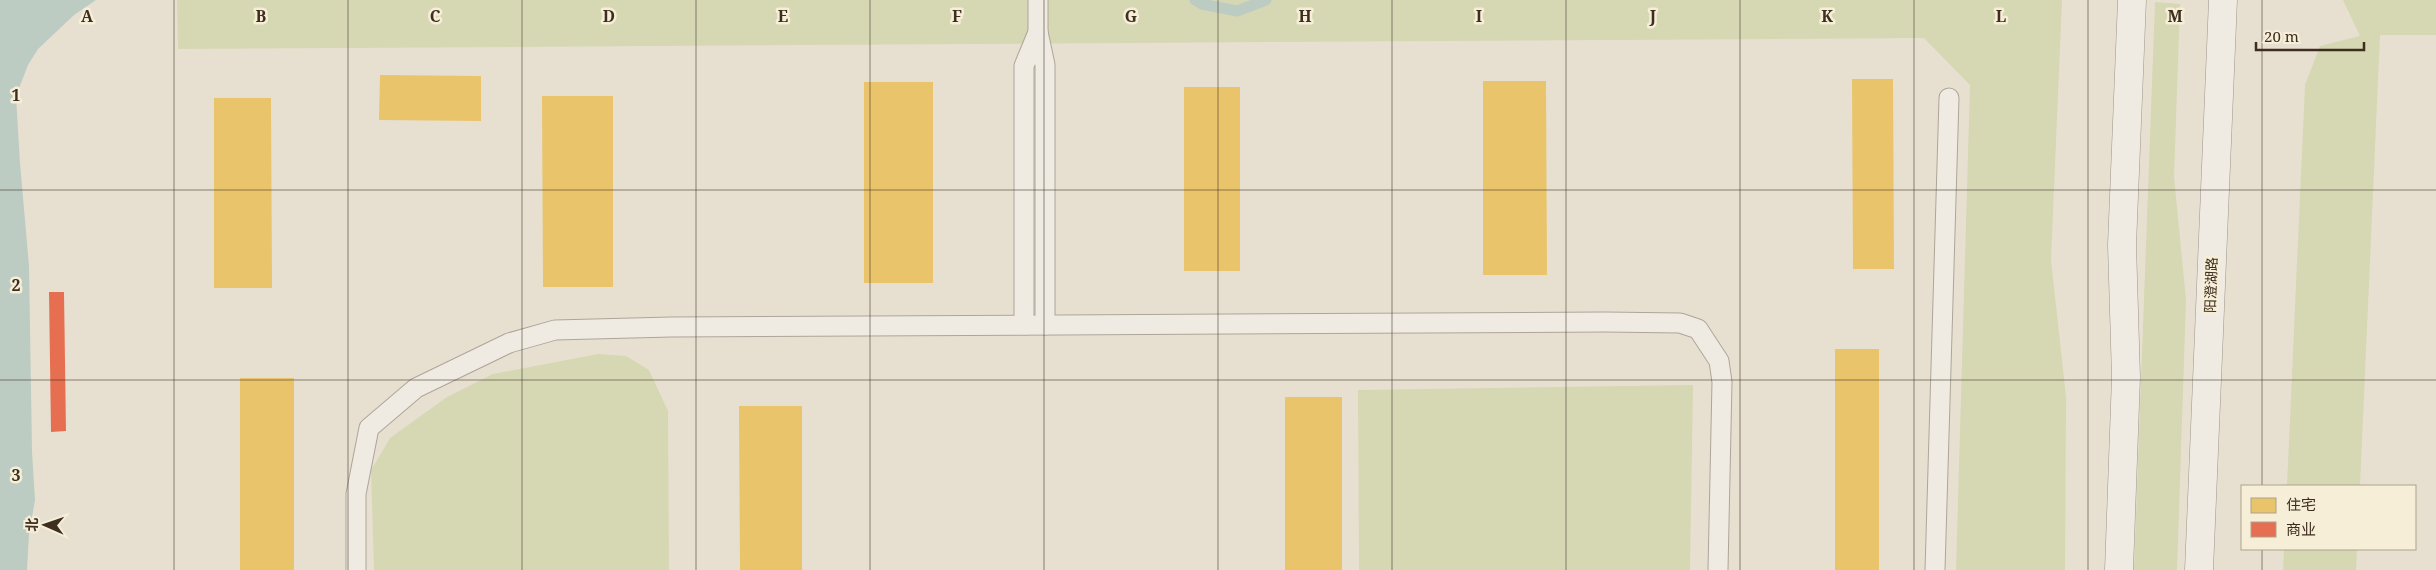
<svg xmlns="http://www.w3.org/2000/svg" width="2436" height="570" font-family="'Noto Serif','Noto Sans SC',serif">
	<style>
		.green { fill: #d6d7b3 }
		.water { fill: #bcccc2 }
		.homes { fill: #e9c46a }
		.shops { fill: #e76f51 }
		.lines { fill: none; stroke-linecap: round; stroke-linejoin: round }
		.stream { stroke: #bcccc2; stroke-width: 11 }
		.lane-casing { stroke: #ada599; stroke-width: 21 }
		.secondary-casing { stroke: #9c958a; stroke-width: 29 }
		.lane { stroke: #efebe3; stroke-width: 19 }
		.secondary { stroke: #efebe3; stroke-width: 28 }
		.grid { fill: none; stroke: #3d2e20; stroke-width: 1; stroke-opacity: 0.55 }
		.labels { text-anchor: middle; stroke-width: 5; stroke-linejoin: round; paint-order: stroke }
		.street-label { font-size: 14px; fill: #3d2e20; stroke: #f7eed8 }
		.grid-label { font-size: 16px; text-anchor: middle; font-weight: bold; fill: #3d2e20; stroke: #f7eed8; stroke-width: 5; stroke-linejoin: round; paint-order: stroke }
	</style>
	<rect width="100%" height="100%" fill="#e7e0d1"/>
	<!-- green -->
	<g class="green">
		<polygon points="177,0 2062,0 2051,260 2066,397 2065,570 1956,570 1970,85 1924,38 178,49"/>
		<polygon points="2343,0 2436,0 2436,35 2380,35 2360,486 2287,486 2305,85 2320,46 2360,36"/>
		<polygon points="2155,2 2180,4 2174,177 2186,300 2177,570 2134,570"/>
		<polygon points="598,354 626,356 649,370 668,411 669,570 374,570 371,470 390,438 447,397 493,374"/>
		<polygon points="1693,385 1690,570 1359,570 1358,390"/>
		<polygon points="2284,549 2357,549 2356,570 2283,570"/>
	</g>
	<!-- water -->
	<polygon class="water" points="0,0 96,0 74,15 38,49 28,65 16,96 20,163 29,266 32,452 35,500 29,534 27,570 0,570"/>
	<!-- homes -->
	<g class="homes">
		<polygon points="380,75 481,76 481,121 379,120"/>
		<polygon points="1852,79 1893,79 1894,269 1853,269"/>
		<polygon points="1483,81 1546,81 1547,275 1483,275"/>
		<rect x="864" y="82" width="69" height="201"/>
		<rect x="1184" y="87" width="56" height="184"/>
		<polygon points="542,96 613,96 613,287 543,287"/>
		<polygon points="214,98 271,98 272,288 214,288"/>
		<rect x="1835" y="349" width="44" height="221"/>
		<rect x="240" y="378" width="54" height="192"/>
		<rect x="1285" y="397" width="57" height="173"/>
		<polygon points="739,406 802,406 802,570 740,570"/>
	</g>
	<!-- shops -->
	<polygon class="shops" points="49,292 64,292 66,431 51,432"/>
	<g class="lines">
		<!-- stream -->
		<polyline class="stream" points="1195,0 1202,4 1237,11 1266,0"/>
		<!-- lane casing -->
		<g class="lane-casing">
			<g id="lane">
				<polyline points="1038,0 1038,32 1045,65 1045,325"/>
				<polyline points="1024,325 1024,66 1038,32"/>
				<polyline points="356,570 356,494 369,428 416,388 509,343 555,330 671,327 1605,322 1680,323 1698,329 1719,361 1722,382 1718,570"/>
				<polyline points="1935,570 1949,98"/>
			</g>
		</g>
		<!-- secondary casing -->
		<g class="secondary-casing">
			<g id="secondary">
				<polyline points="2119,570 2126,377 2122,245 2132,0"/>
				<polyline points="2199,570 2223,0"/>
			</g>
		</g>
		<!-- lane -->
		<use href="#lane" class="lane"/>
		<!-- secondary -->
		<use href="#secondary" class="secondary"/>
	</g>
	<!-- grid -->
	<path class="grid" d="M174,0V570M348,0V570M522,0V570M696,0V570M870,0V570M1044,0V570M1218,0V570M1392,0V570M1566,0V570M1740,0V570M1914,0V570M2088,0V570M2262,0V486M0,190H2436M0,380H2436M2262,549V570"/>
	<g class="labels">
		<!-- street labels -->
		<g class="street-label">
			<text transform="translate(2211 285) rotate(-88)" y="5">阳澄湖路</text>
		</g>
	</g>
	<g class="grid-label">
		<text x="87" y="22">A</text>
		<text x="261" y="22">B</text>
		<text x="435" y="22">C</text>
		<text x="609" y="22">D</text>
		<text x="783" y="22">E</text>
		<text x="957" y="22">F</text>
		<text x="1131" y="22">G</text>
		<text x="1305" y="22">H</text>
		<text x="1479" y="22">I</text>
		<text x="1653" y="22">J</text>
		<text x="1827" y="22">K</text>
		<text x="2001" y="22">L</text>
		<text x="2175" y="22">M</text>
		<text x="16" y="101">1</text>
		<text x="16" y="291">2</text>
		<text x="16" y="481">3</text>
	</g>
	<!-- legend -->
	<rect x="2241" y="485" width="175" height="65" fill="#f7eed8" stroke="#ada18e"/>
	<rect x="2251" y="498" width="25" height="15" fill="#e9c46a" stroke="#ada18e"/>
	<text x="2286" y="510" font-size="15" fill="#3d2e20">住宅</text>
	<rect x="2251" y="522" width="25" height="15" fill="#e76f51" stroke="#ada18e"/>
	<text x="2286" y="535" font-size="15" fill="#3d2e20">商业</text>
	<!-- north arrow -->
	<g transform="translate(45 525) rotate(272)" stroke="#f7eed8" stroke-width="4" paint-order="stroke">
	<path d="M0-4L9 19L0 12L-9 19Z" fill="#3d2e20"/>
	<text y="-8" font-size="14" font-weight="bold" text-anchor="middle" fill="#3d2e20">北</text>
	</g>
	<!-- scale -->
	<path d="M2256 42v8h108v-8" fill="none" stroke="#3d2e20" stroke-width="2.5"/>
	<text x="2264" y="42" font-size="15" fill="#3d2e20" stroke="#f7eed8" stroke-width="4" paint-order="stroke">20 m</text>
</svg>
